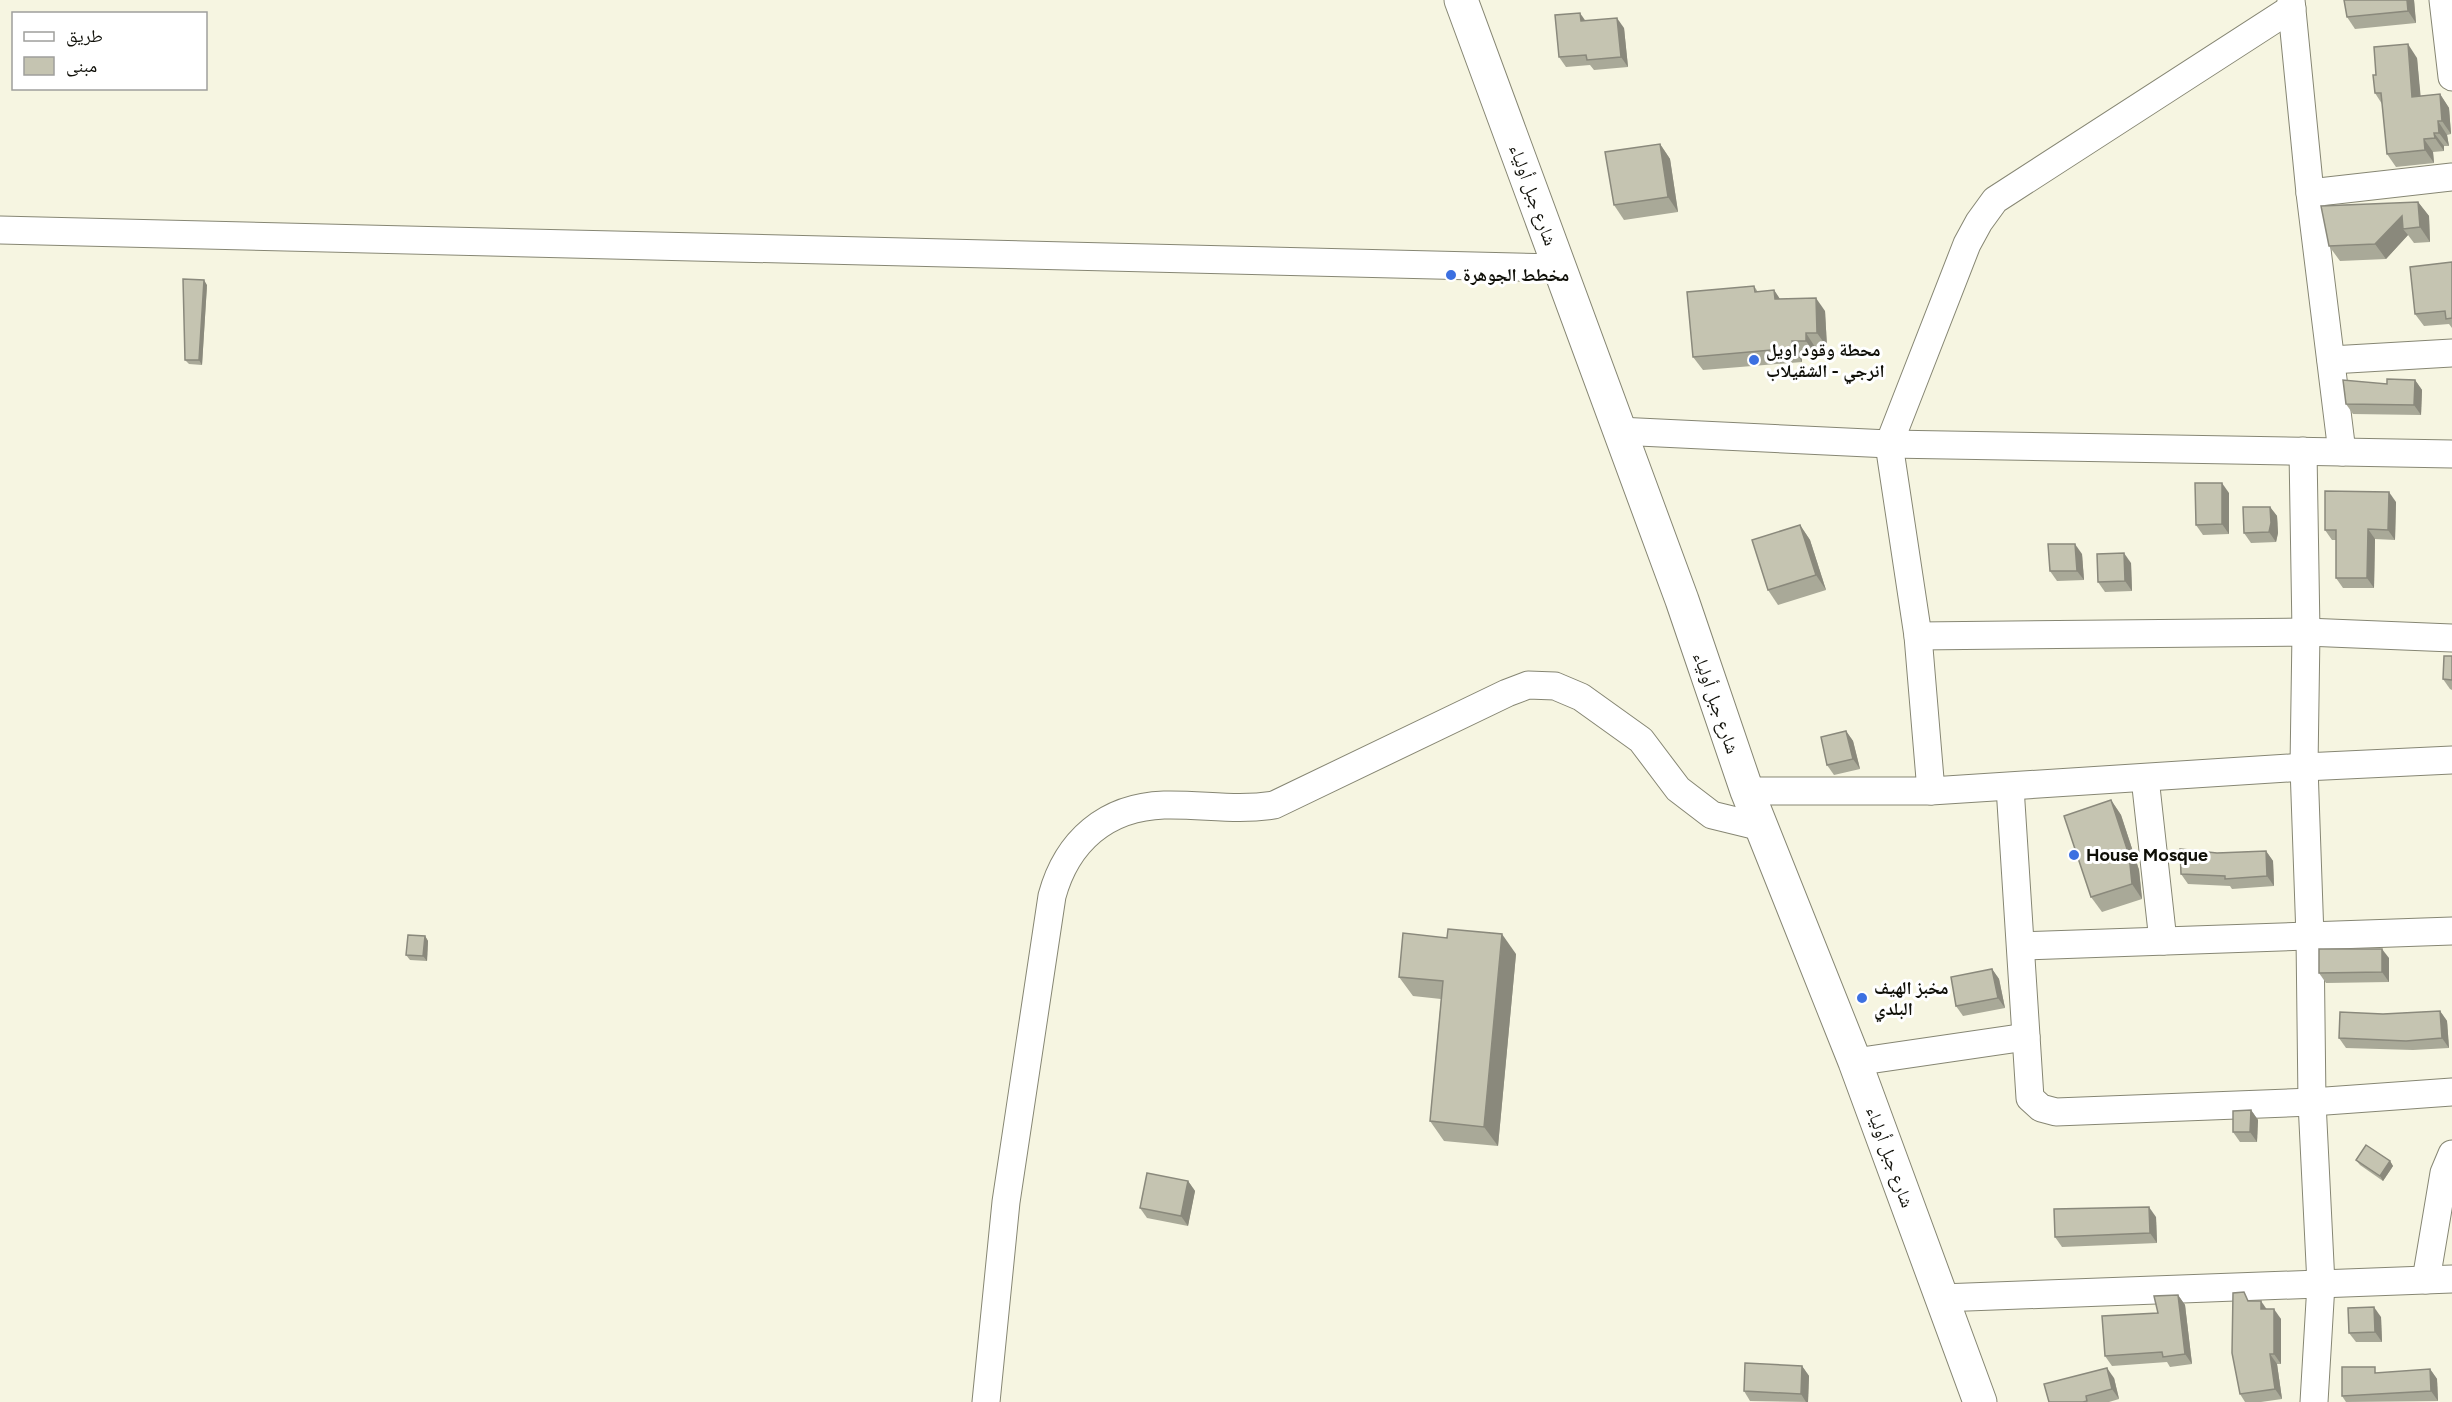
<svg xmlns="http://www.w3.org/2000/svg" width="2452" height="1402" font-family="Figtree,'Noto Naskh Arabic',sans-serif">
	<style>
		.lines { fill: none; stroke-linecap: round; stroke-linejoin: round }
		.minor-casing { stroke: #868673; stroke-width: 29 }
		.trunk-casing { stroke: #868673; stroke-width: 35 }
		.minor { stroke: #fff; stroke-width: 27 }
		.trunk { stroke: #fff; stroke-width: 33 }
		.wall { fill: #a9a998 }
		.shaded-wall { fill: #8a897c }
		.building { fill: #c5c4b1; stroke: #8a897c; stroke-width: 1.5 }
		.poi-dot { fill: #3c70e1; stroke: #fff; stroke-width: 2 }
		.labels { text-anchor: middle; stroke-width: 6; stroke-linejoin: round; paint-order: stroke }
		.street-label { font-size: 18px; fill: #0f0f08; stroke: #fff }
		.poi-label { font-size: 18px; font-weight: bold; fill: #0f0f08; stroke: #fff; text-anchor: start }
	</style>
	<rect width="100%" height="100%" fill="#f6f5e1"/>
	<g class="lines">
		<!-- minor casing -->
		<g class="minor-casing">
			<g id="minor">
				<polyline points="2291,0 2310,193 2342,452"/>
				<polyline points="2443,0 2452,77"/>
				<polyline points="2310,193 2452,177"/>
				<polyline points="0,230 1559,268"/>
				<polyline points="2331,360 2452,353"/>
				<polyline points="1618,431 1889,444 2452,454"/>
				<polyline points="2303,451 2306,632 2304,767 2310,937 2312,1102 2321,1284 2314,1402"/>
				<polyline points="1918,636 2306,632 2452,638"/>
				<polyline points="2145,778 2163,941"/>
				<polyline points="2010,787 2030,1098 2041,1108 2056,1112 2312,1102 2452,1092"/>
				<polyline points="1747,791 1931,791 2304,767 2452,760"/>
				<polyline points="1931,791 1918,636 1889,444 1967,244 1979,222 1995,200 2292,8"/>
				<polyline points="2021,946 2452,931"/>
				<polyline points="1855,1062 2026,1037"/>
				<polyline points="2426,1280 2444,1173 2452,1154"/>
				<polyline points="1941,1298 2452,1279"/>
				<path d="M986,1402L1006,1202L1052,896C1067,841 1106,807 1164,805C1203,804 1235,811 1274,805L1507,693L1528,685L1555,686L1581,697L1641,740L1678,789L1712,815L1761,827"/>
			</g>
		</g>
		<!-- trunk casing -->
		<g class="trunk-casing">
			<polyline id="trunk" points="1461,0 1682,600 1747,791 1855,1062 1980,1402"/>
		</g>
		<!-- minor -->
		<use href="#minor" class="minor"/>
		<!-- trunk -->
		<use href="#trunk" class="trunk"/>
	</g>
	<!-- wall -->
	<g class="wall">
		<polygon points="2344,0 2414,0 2416,23 2355,29 2347,17"/>
		<polygon points="1586,21 1624,28 1628,67 1594,70 1590,65 1566,67 1559,57"/>
		<polygon points="2417,58 2420,96 2440,94 2449,108 2451,134 2447,135 2449,146 2444,146 2444,151 2433,152 2434,163 2396,167 2387,154 2382,104 2375,93 2376,75"/>
		<polygon points="1660,144 1670,159 1678,212 1624,220 1614,205"/>
		<polygon points="2418,202 2429,216 2430,242 2414,243 2408,235 2386,259 2340,261 2329,246"/>
		<polygon points="2452,262 2452,328 2449,324 2424,326 2415,314"/>
		<polygon points="207,285 202,365 189,364 185,360"/>
		<polygon points="1754,286 1758,292 1774,290 1780,299 1825,311 1827,347 1815,347 1816,355 1802,355 1802,362 1703,370 1693,357"/>
		<polygon points="2415,380 2422,390 2421,415 2353,414 2346,404"/>
		<polygon points="2229,493 2229,534 2203,535 2196,525"/>
		<polygon points="2396,502 2395,540 2375,539 2374,588 2343,588 2336,578 2336,540 2332,540 2325,530"/>
		<polygon points="2270,507 2277,516 2278,533 2276,542 2251,543 2244,533"/>
		<polygon points="1800,525 1810,540 1826,590 1778,605 1768,590"/>
		<polygon points="2082,554 2084,580 2057,581 2050,571"/>
		<polygon points="2131,563 2132,591 2105,592 2098,582"/>
		<polygon points="2452,656 2452,690 2450,689 2443,679"/>
		<polygon points="1846,731 1853,741 1860,769 1834,775 1827,765"/>
		<polygon points="2111,800 2121,815 2139,870 2142,899 2102,912 2091,897"/>
		<polygon points="2266,851 2273,861 2274,886 2232,889 2230,886 2188,884 2181,874 2217,853"/>
		<polygon points="425,936 428,941 427,961 410,960 406,955"/>
		<polygon points="1516,954 1498,1146 1444,1141 1430,1121 1441,999 1413,996 1399,977"/>
		<polygon points="2389,958 2389,982 2326,983 2319,973"/>
		<polygon points="1992,969 1999,979 2005,1008 1963,1016 1956,1006"/>
		<polygon points="2440,1011 2447,1021 2449,1048 2413,1050 2346,1048 2339,1038 2383,1014"/>
		<polygon points="2251,1110 2258,1120 2257,1142 2240,1142 2233,1132"/>
		<polygon points="2356,1160 2390,1161 2393,1166 2383,1181 2360,1165"/>
		<polygon points="1188,1181 1195,1191 1188,1226 1147,1218 1140,1208"/>
		<polygon points="2156,1217 2157,1243 2062,1247 2055,1237"/>
		<polygon points="2178,1295 2185,1305 2192,1364 2170,1367 2167,1362 2112,1366 2105,1356"/>
		<polygon points="2250,1301 2266,1309 2281,1319 2281,1364 2277,1364 2282,1399 2261,1402 2245,1402 2240,1394"/>
		<polygon points="2381,1317 2382,1342 2356,1342 2349,1333"/>
		<polygon points="1802,1366 1809,1376 1808,1402 1750,1401 1744,1391"/>
		<polygon points="2430,1369 2437,1379 2438,1401 2346,1402 2342,1396"/>
		<polygon points="2114,1378 2119,1399 2109,1402 2049,1402"/>
	</g>
	<!-- shaded-wall -->
	<g class="shaded-wall">
		<polygon points="2407,0 2414,0 2416,23 2408,11"/>
		<polygon points="1580,13 1587,23 1581,21"/>
		<polygon points="1617,18 1624,28 1628,67 1621,57"/>
		<polygon points="2408,44 2417,58 2422,110 2412,97"/>
		<polygon points="2440,94 2449,108 2451,134 2442,121"/>
		<polygon points="2438,121 2447,135 2449,146 2439,133"/>
		<polygon points="2434,133 2444,146 2444,151 2435,138"/>
		<polygon points="2424,139 2433,152 2434,163 2425,150"/>
		<polygon points="1660,144 1670,159 1678,212 1668,197"/>
		<polygon points="2418,202 2429,216 2430,242 2420,227"/>
		<polygon points="2402,216 2403,229 2408,235 2386,259 2375,244"/>
		<polygon points="204,280 207,285 202,365 199,360"/>
		<polygon points="1774,290 1783,304 1775,299"/>
		<polygon points="1816,298 1825,311 1827,347 1817,333"/>
		<polygon points="1806,333 1815,347 1816,355 1806,341"/>
		<polygon points="1792,341 1802,355 1802,362 1793,348"/>
		<polygon points="2415,380 2422,390 2421,415 2414,405"/>
		<polygon points="2222,483 2229,493 2229,534 2222,524"/>
		<polygon points="2389,492 2396,502 2395,540 2388,530"/>
		<polygon points="2270,507 2277,516 2278,533 2276,542 2269,532"/>
		<polygon points="1800,525 1810,540 1826,590 1816,575"/>
		<polygon points="2368,529 2375,539 2374,588 2367,578"/>
		<polygon points="2075,544 2082,554 2084,580 2077,571"/>
		<polygon points="2124,553 2131,563 2132,591 2125,581"/>
		<polygon points="1846,731 1853,741 1860,769 1853,759"/>
		<polygon points="2111,800 2121,815 2139,870 2142,899 2132,884"/>
		<polygon points="2266,851 2273,861 2274,886 2267,876"/>
		<polygon points="1502,934 1516,954 1498,1146 1484,1127"/>
		<polygon points="425,936 428,941 427,961 423,956"/>
		<polygon points="2382,949 2389,958 2389,982 2382,972"/>
		<polygon points="1992,969 1999,979 2005,1008 1998,998"/>
		<polygon points="2440,1011 2447,1021 2449,1048 2442,1038"/>
		<polygon points="2251,1110 2258,1120 2257,1142 2250,1132"/>
		<polygon points="2390,1161 2393,1166 2383,1181 2380,1176"/>
		<polygon points="1188,1181 1195,1191 1188,1226 1181,1216"/>
		<polygon points="2149,1207 2156,1217 2157,1243 2150,1233"/>
		<polygon points="2178,1295 2185,1305 2192,1364 2185,1354"/>
		<polygon points="2261,1301 2268,1311 2261,1309"/>
		<polygon points="2374,1307 2381,1317 2382,1342 2375,1332"/>
		<polygon points="2274,1309 2281,1319 2281,1364 2274,1354"/>
		<polygon points="2270,1354 2277,1364 2282,1399 2275,1389"/>
		<polygon points="1802,1366 1809,1376 1808,1402 1806,1402 1801,1394"/>
		<polygon points="2107,1368 2114,1378 2119,1399 2112,1389"/>
		<polygon points="2430,1369 2437,1379 2438,1401 2431,1391"/>
	</g>
	<!-- building -->
	<g class="building">
		<polygon points="2344,0 2407,0 2408,11 2347,17"/>
		<polygon points="1580,13 1581,21 1617,18 1621,57 1587,60 1586,55 1559,57 1555,15"/>
		<polygon points="2408,44 2412,97 2440,94 2442,121 2438,121 2439,133 2434,133 2435,138 2424,139 2425,150 2387,154 2381,93 2375,93 2373,75 2376,75 2374,47"/>
		<polygon points="1660,144 1668,197 1614,205 1605,152"/>
		<polygon points="2418,202 2420,227 2403,229 2402,216 2375,244 2329,246 2321,206"/>
		<polygon points="2452,262 2452,318 2446,319 2445,311 2415,314 2410,267"/>
		<polygon points="183,279 204,280 199,360 185,360"/>
		<polygon points="1754,286 1755,292 1774,290 1775,299 1816,298 1817,333 1806,333 1806,341 1792,341 1793,348 1693,357 1687,292"/>
		<polygon points="2387,379 2415,380 2414,405 2346,404 2343,380 2387,384"/>
		<polygon points="2195,483 2222,483 2222,524 2196,525"/>
		<polygon points="2325,491 2389,492 2388,530 2368,529 2367,578 2336,578 2336,530 2325,530"/>
		<polygon points="2243,507 2270,507 2271,523 2269,532 2244,533"/>
		<polygon points="1800,525 1816,575 1768,590 1752,540"/>
		<polygon points="2048,544 2075,544 2077,571 2050,571"/>
		<polygon points="2124,553 2125,581 2098,582 2097,554"/>
		<polygon points="2444,656 2452,656 2452,680 2443,679"/>
		<polygon points="1846,731 1853,759 1827,765 1821,737"/>
		<polygon points="2111,800 2129,855 2132,884 2091,897 2064,816"/>
		<polygon points="2180,849 2217,853 2266,851 2267,876 2225,879 2225,876 2181,874"/>
		<polygon points="1448,929 1502,934 1484,1127 1430,1121 1443,981 1399,977 1403,933 1447,938"/>
		<polygon points="408,935 425,936 423,956 406,955"/>
		<polygon points="2319,949 2382,949 2382,972 2319,973"/>
		<polygon points="1992,969 1998,998 1956,1006 1951,977"/>
		<polygon points="2440,1011 2442,1038 2406,1041 2339,1038 2340,1012 2383,1014"/>
		<polygon points="2251,1110 2250,1132 2233,1132 2233,1111"/>
		<polygon points="2366,1145 2390,1161 2380,1176 2356,1160"/>
		<polygon points="1147,1173 1188,1181 1181,1216 1140,1208"/>
		<polygon points="2149,1207 2150,1233 2055,1237 2054,1209"/>
		<polygon points="2244,1292 2248,1301 2261,1301 2261,1309 2274,1309 2274,1354 2270,1354 2275,1389 2240,1394 2232,1353 2233,1293"/>
		<polygon points="2178,1295 2185,1354 2163,1357 2162,1352 2105,1356 2102,1316 2158,1313 2154,1296"/>
		<polygon points="2374,1307 2375,1332 2349,1333 2348,1308"/>
		<polygon points="1745,1363 1802,1366 1801,1394 1744,1391"/>
		<polygon points="2342,1367 2375,1367 2375,1373 2430,1369 2431,1391 2342,1396"/>
		<polygon points="2107,1368 2112,1389 2086,1396 2087,1401 2083,1402 2049,1402 2044,1384"/>
	</g>
	<!-- markers -->
	<g class="poi-dot">
		<circle cx="1451" cy="275" r="6"/>
		<circle cx="1754" cy="360" r="6"/>
		<circle cx="2074" cy="855" r="6"/>
		<circle cx="1862" cy="998" r="6"/>
	</g>
	<g class="labels">
		<!-- street labels -->
		<g class="street-label">
			<text transform="translate(1533 195) rotate(70)" y="6">شارع جبل أولياء</text>
			<text transform="translate(1716 703) rotate(71)" y="6">شارع جبل أولياء</text>
			<text transform="translate(1890 1157) rotate(70)" y="6">شارع جبل أولياء</text>
		</g>
		<!-- poi labels -->
		<g class="poi-label">
			<text x="1463" y="281">مخطط الجوهرة</text>
			<text x="1766" y="356">محطة وقود اويل<tspan x="1766" dy="21">انرجي - الشقيلاب</tspan></text>
			<text x="2086" y="861">House Mosque</text>
			<text x="1874" y="994">مخبز الهيف<tspan x="1874" dy="21">البلدي</tspan></text>
		</g>
	</g>
	<!-- legend -->
	<rect x="12" y="12" width="195" height="78" fill="#ffffff" stroke="#9f9f9c" stroke-width="1.5"/>
	<rect x="24" y="32" width="30" height="9" fill="#ffffff" stroke="#9f9f9c" stroke-width="1.5"/>
	<text x="66" y="42" font-size="18" fill="#0f0f08">طريق</text>
	<rect x="24" y="57" width="30" height="18" fill="#c5c4b1" stroke="#9f9f9c" stroke-width="1.5"/>
	<text x="66" y="72" font-size="18" fill="#0f0f08">مبنى</text>
</svg>
